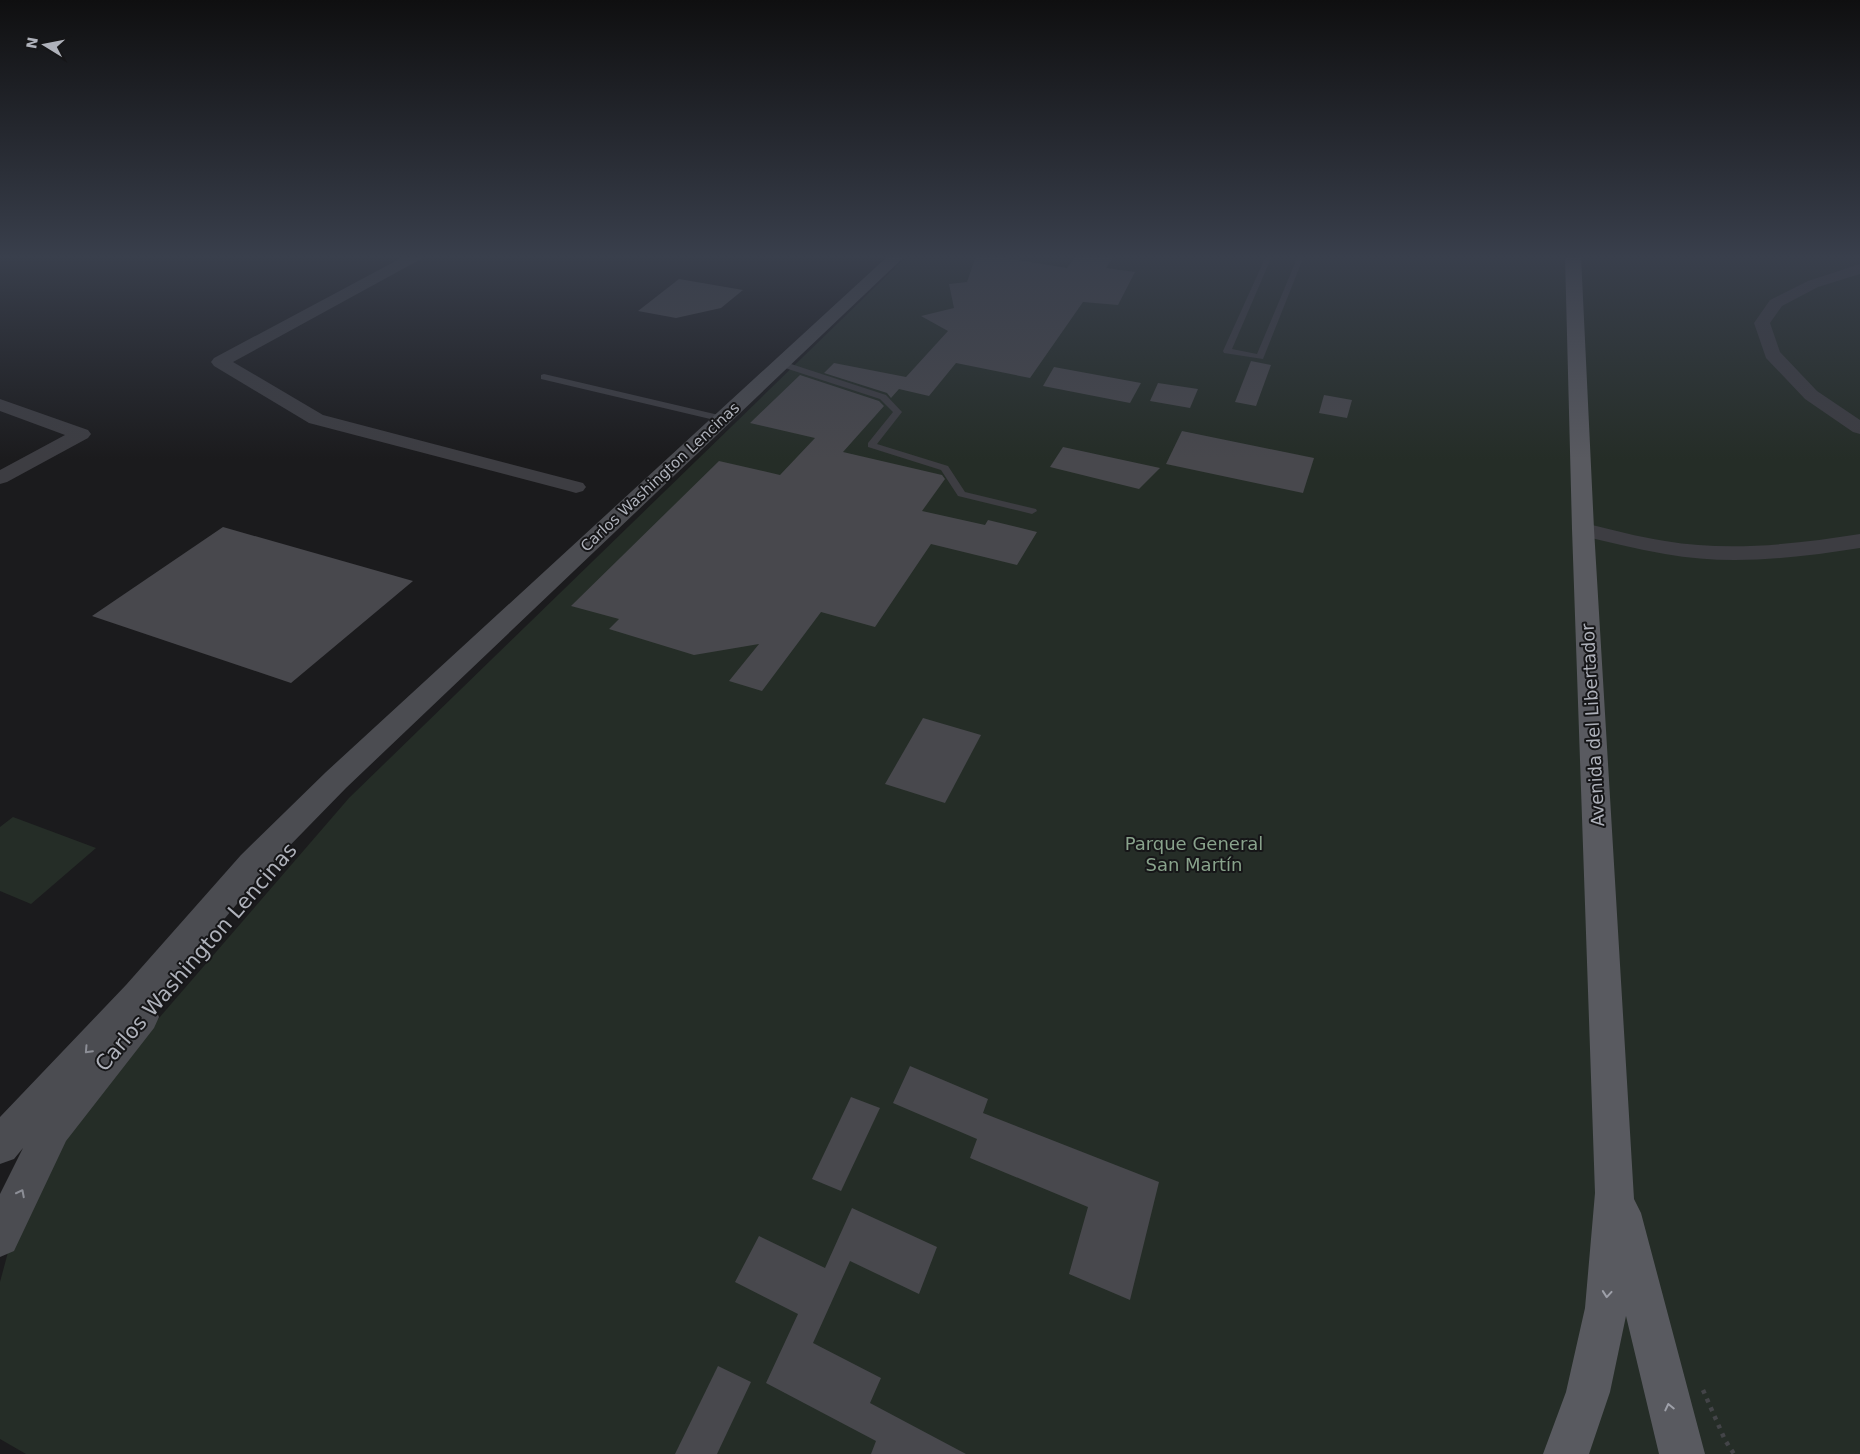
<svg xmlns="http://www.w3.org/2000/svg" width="1860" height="1454" font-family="'DejaVu Sans',sans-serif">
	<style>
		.green { fill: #252d27 }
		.building { fill: #48484d }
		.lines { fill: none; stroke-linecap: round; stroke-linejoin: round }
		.path { stroke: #434448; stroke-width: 4.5; stroke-dasharray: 4 5.5; stroke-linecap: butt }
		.service { fill: #3d3d42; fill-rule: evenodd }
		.minor { fill: #3d3d42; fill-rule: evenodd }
		.secondary { fill: #4b4c51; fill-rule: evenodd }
		.primary { fill: #595a60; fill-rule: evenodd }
		.oneway { stroke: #8c8e96 }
		.oneway2 { stroke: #9ea0a9 }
		.labels { text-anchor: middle; stroke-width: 4; stroke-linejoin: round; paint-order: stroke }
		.far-street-label { font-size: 15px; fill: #afb2bb; stroke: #161618 }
		.street-label { font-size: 18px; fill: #afb2bb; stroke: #161618 }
		.park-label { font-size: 18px; fill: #89a38c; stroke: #161618 }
		.near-street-label { font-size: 21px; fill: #afb2bb; stroke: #161618 }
	</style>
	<rect width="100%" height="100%" fill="#1b1b1d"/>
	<!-- green -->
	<g class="green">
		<polygon points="907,256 1860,256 1860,1454 26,1454 0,1439 0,1282 15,1226 83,1106 349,798"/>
		<polygon points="13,817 96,848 31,904 0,891 0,827"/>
	</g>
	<!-- building -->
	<g class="building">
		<polygon points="976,256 992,256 1067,268 1076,256 1114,256 1106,268 1135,272 1118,305 1083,302 1030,378 956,363 929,396 899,389 891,398 887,393 824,373 834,363 906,377 948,331 921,316 954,308 949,284 967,282"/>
		<polygon points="679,279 743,290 721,308 676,318 638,311"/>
		<polygon points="1251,361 1271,365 1256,406 1235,402"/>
		<polygon points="1054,367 1141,383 1130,403 1043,386"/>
		<polygon points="800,375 879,401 884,406 843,452 942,475 945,479 922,511 985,525 988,520 1037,532 1017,565 931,544 875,627 821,612 762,691 729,681 759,644 694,655 609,629 619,619 571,606 719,461 780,475 815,438 750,423"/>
		<polygon points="1158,383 1198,389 1190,408 1150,401"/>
		<polygon points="1324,395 1352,400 1347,418 1319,413"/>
		<polygon points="1182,431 1314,458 1303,493 1166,464"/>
		<polygon points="1063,447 1160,468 1139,489 1050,467"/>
		<polygon points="223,527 413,581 291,683 92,616"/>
		<polygon points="923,718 981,735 945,803 885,784"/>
		<polygon points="910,1066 988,1099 983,1113 1159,1182 1130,1300 1069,1274 1088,1207 970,1158 977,1139 893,1103"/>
		<polygon points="851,1097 880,1108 841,1191 812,1179"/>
		<polygon points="852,1208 937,1247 919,1294 850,1261 813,1343 881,1378 870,1403 966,1454 871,1454 876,1441 766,1383 798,1314 735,1282 759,1236 825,1268"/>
		<polygon points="718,1366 751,1382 717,1454 675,1454"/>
	</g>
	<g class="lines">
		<!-- path -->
		<polyline class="path" points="1703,1390 1725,1440 1734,1454"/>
		<!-- service -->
		<g class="service">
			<polygon points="1266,256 1272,256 1232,349 1257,354 1298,256 1304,256 1263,359 1224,353 1223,351"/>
			<polygon points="779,362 785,362 886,395 902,412 877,444 948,466 965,492 1036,509 1037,511 1032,514 958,496 941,470 868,447 868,443 893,412 880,399 779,366"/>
			<polygon points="544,374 723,416 727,419 723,422 541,379 541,375"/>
		</g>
		<!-- minor -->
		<g class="minor">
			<polygon points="405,256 423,256 421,259 233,362 323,415 583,483 586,487 583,491 576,493 569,491 309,423 214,366 211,362 214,358"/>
			<polygon points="1860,264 1860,274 1818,287 1782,306 1770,323 1780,352 1817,391 1860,420 1860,434 1853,432 1805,399 1766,358 1754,323 1770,300 1808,281"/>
			<polygon points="0,399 88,430 91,434 88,438 7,482 0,484 0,470 65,435 0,411"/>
			<path d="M1583,523C1610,529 1638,537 1665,541C1730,552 1796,544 1860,534V548C1796,558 1730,566 1665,554C1635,549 1605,541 1575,534L1572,529L1575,524Z"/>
		</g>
		<!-- secondary -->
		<polygon class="secondary" points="888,256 905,256 346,788 263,873 152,1005 154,1006 159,1017 154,1028 66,1141 14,1251 0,1257 0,1194 23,1148 14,1159 0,1164 0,1117 126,985 241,855 326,772"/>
		<!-- primary -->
		<polygon class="primary" points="1565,256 1581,256 1594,529 1634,1199 1641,1213 1705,1454 1659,1454 1626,1316 1610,1392 1589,1454 1543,1454 1566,1392 1585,1308 1595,1193 1572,529"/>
	</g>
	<!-- one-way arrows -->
	<defs><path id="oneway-chevron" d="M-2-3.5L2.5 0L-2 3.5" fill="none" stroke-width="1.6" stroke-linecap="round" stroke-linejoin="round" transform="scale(1.25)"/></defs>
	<g class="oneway">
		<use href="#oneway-chevron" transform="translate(88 1050) rotate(133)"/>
		<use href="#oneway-chevron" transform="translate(21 1193) rotate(-63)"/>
	</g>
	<g class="oneway2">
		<use href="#oneway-chevron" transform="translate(1607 1294) rotate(95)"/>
		<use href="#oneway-chevron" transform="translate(1669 1407) rotate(-103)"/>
	</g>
	<!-- sky -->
	<linearGradient id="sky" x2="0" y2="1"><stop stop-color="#0f0f10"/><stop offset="0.56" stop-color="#393f4c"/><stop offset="1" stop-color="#393f4c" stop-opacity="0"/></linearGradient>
	<rect width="1860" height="459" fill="url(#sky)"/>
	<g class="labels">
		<!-- far-street labels -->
		<g class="far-street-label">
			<text transform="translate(660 477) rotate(-43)" y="5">Carlos Washington Lencinas</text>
		</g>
		<!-- street labels -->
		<g class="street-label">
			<text transform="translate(1593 725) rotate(-93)" y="6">Avenida del Libertador</text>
		</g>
		<!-- park labels -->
		<g class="park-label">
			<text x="1194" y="850">Parque General<tspan x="1194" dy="21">San Martín</tspan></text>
		</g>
		<!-- near-street labels -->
		<g class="near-street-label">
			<text transform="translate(196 957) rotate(-49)" y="7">Carlos Washington Lencinas</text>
		</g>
	</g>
	<!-- north arrow -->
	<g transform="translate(45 45) rotate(280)" stroke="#161618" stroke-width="4" paint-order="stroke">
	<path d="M0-4L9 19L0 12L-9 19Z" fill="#afb2bb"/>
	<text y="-8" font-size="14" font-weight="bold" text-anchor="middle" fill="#afb2bb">N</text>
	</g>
</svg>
